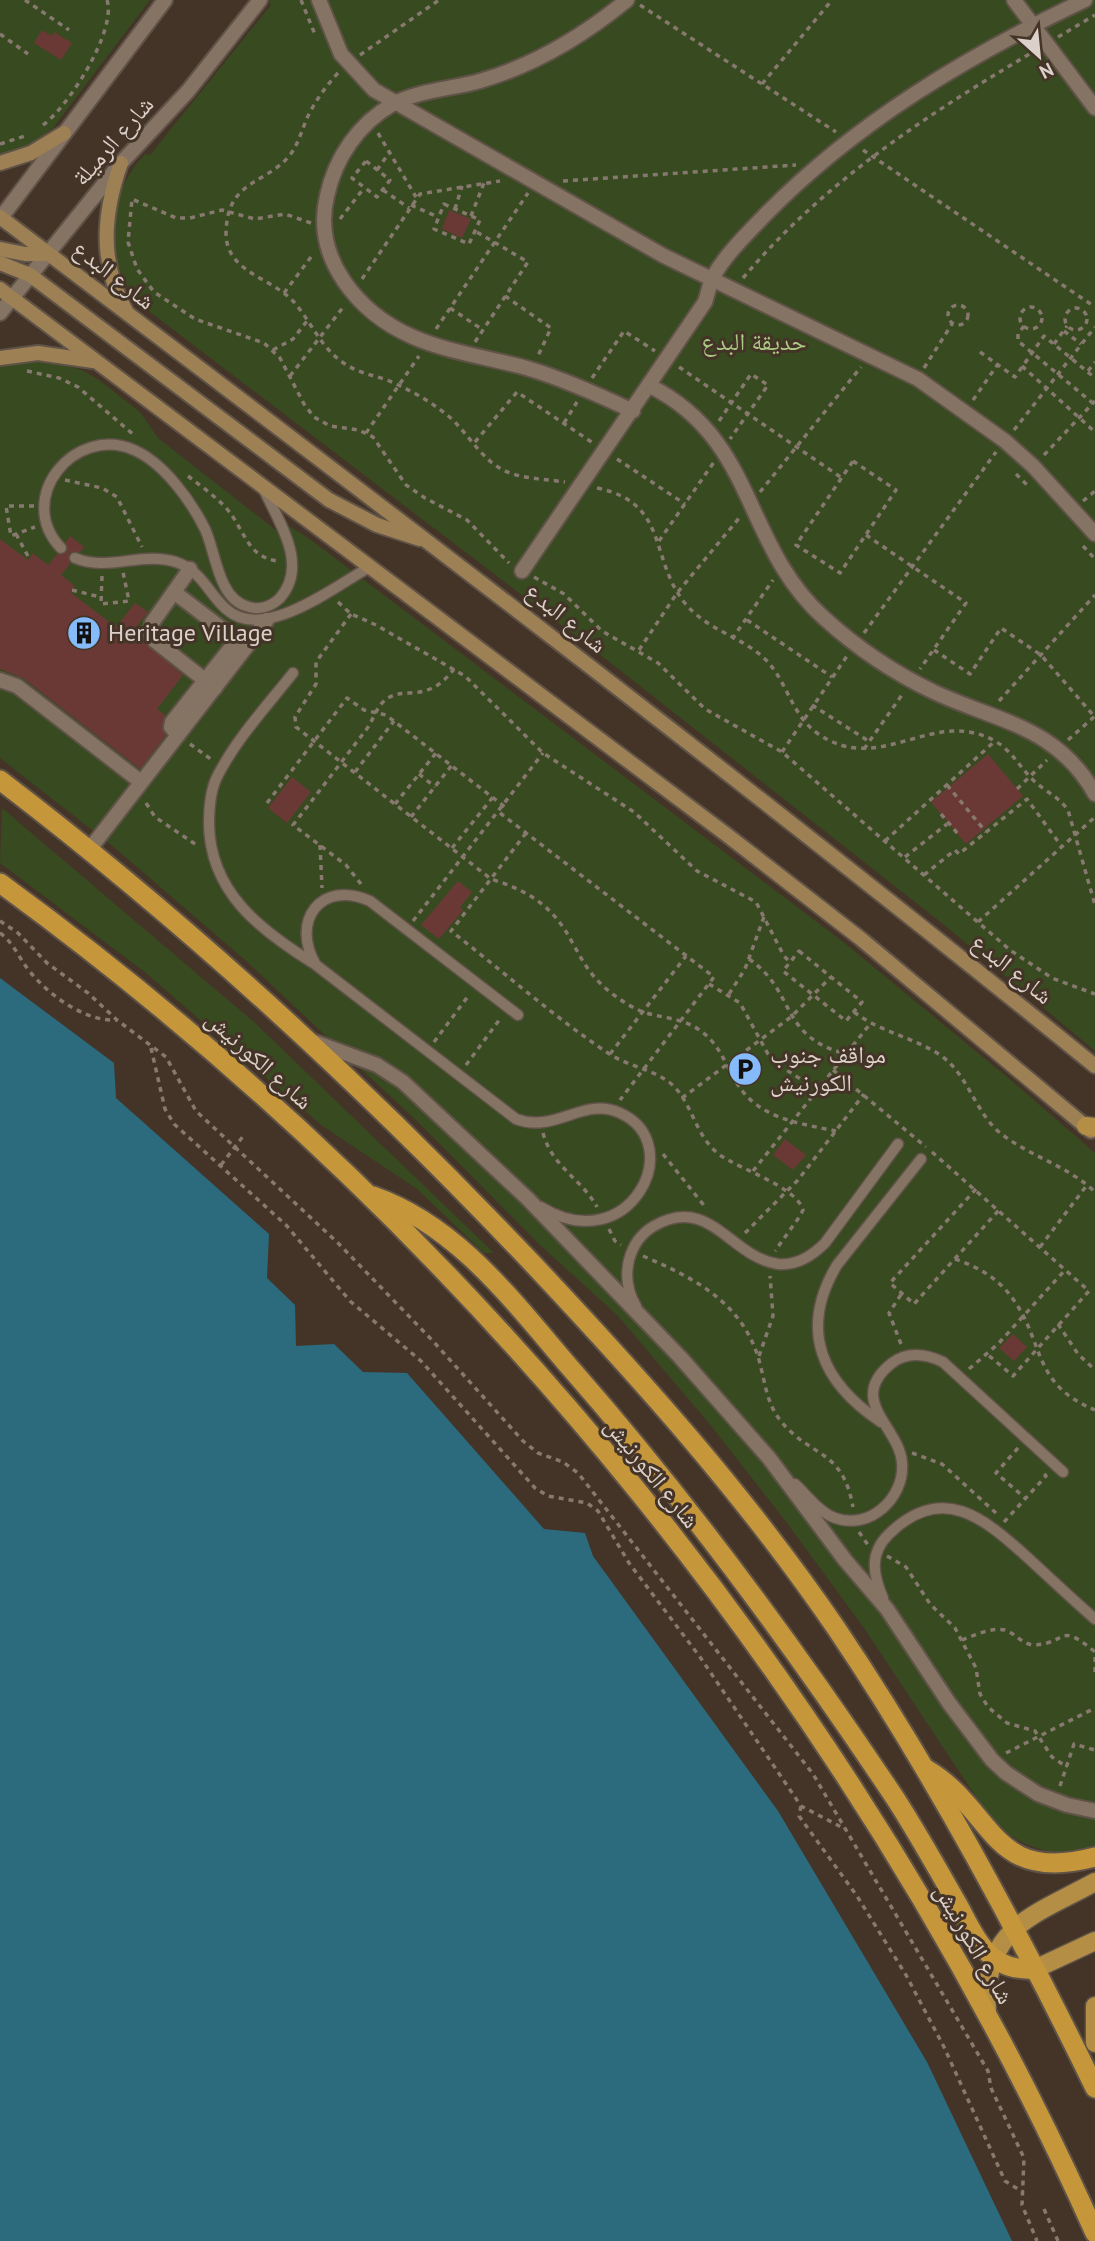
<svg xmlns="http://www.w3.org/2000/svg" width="1095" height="2241" font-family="'PT Sans','Noto Naskh Arabic',sans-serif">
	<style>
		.green { fill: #384a20 }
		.water { fill: #2c6a7d }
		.building { fill: #6a3935 }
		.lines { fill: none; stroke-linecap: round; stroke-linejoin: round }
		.service-casing { stroke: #5f5247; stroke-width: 13 }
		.pedestrian-casing { stroke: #5f5247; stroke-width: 18 }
		.minor-casing { stroke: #5f5247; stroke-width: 18 }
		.tertiary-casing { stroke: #5f5247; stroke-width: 18 }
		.secondary-casing { stroke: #5f5247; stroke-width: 18 }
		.primary-casing { stroke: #5f5247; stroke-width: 21 }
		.trunk-casing { stroke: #5f5247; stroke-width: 23 }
		.path { stroke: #87796f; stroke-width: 3.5; stroke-dasharray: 5 5; stroke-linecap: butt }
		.service { stroke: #857364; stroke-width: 10 }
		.pedestrian { stroke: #857364; stroke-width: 14 }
		.minor { stroke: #857364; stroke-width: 14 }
		.tertiary { stroke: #857364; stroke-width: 14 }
		.secondary { stroke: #9d8054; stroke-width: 14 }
		.primary { stroke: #b58e45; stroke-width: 18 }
		.trunk { stroke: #c5973a; stroke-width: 19 }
		.labels { text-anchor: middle; stroke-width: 6; stroke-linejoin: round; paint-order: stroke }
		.street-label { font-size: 24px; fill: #dcd1ca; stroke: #443427 }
		.park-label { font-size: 24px; fill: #abcb84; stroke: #443427 }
		.poi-label { font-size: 24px; fill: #dcd1ca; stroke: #443427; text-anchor: start }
	</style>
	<rect width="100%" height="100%" fill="#443427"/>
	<!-- green -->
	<g class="green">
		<polygon points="0,0 150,0 53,128 29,146 0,156"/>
		<path d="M269,0H1095V1051L948,928L607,660L137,302C102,255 105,197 145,154L150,155L271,5Z"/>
		<path d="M43,359L82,370L99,380L140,412L158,438L277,531L291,527L311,540L842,941L1012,1081L1095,1153V1847C1055,1860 1022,1848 992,1821L864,1628L784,1519L708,1422L617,1315L540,1245L420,1124L245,960L115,848L0,758V365Z"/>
		<polygon points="2,808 255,1023 494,1253 484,1253 417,1189 321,1125 146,973 0,863"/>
	</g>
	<!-- water -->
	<polygon class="water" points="0,978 114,1063 116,1098 269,1234 267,1278 295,1305 296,1346 334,1344 363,1372 407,1373 544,1529 585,1533 593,1556 778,1811 927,2062 1012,2241 0,2241"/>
	<!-- building -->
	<g class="building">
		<polygon points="42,30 52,36 54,32 72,43 61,60 34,43"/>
		<polygon points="449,210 471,219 462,238 442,229"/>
		<polygon points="70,536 84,547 80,552 69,553 70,564 61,575 75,586 70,592 116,627 135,603 148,612 132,632 183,675 157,709 165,715 162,726 166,735 140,769 23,678 0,669 0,539 28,560 33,553 48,565 57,554 67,552 66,542"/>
		<polygon points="988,754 1023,796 966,844 931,802"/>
		<polygon points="292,777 311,792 287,823 268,808"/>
		<polygon points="458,881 472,892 460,907 463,910 439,939 421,925"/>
		<polygon points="785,1139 806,1155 793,1170 773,1155"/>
		<polygon points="1013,1334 1027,1347 1014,1361 999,1348"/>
	</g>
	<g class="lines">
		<!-- service casing -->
		<g class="service-casing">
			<g id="service">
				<path d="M61,548C14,499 74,424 134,450C164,463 191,501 205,529C216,553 218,597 246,606C258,611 271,607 280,598C309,565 279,522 264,490"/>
				<path d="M75,558C108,572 142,551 176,562C202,571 208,593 226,609C263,643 334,587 368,568"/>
				<path d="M293,673C267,706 236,739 217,777C210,791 209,808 209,824C210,892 260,930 313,963"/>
				<path d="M518,1015L370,901C321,879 290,921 316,965L516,1119C556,1134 583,1096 620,1113C689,1144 629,1261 541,1207"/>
				<path d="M636,1306C627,1291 625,1277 629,1260C633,1245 640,1234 654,1226C710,1194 730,1257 778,1264C797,1266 812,1256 825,1243L898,1144"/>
				<path d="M881,1422C822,1383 798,1330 837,1265L921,1159"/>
				<path d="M795,1484C807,1495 819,1512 835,1518C870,1531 905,1497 902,1463C900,1427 845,1400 892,1363C908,1351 926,1354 943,1362L1063,1472"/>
				<path d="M883,1598C873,1575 869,1553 889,1534C942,1482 984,1518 1027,1557C1050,1578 1072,1599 1095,1619"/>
			</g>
		</g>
		<!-- pedestrian casing -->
		<g class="pedestrian-casing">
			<g id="pedestrian">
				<polyline points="319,0 341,54 374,90 664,256 918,379 1005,441 1033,466 1095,534"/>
				<path d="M627,0C583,36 535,65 480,81C451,89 420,90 393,104C359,123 335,158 327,196C312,258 358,313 413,337C450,353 492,358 530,369C566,380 599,395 633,411"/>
				<polyline points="1014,0 1095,108"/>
				<path d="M650,386C757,440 742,544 824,618C857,648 894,673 934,692C998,722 1057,726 1095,794"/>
				<polyline points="190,569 152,623 150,632 155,641 215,688"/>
				<path d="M522,571L705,302C708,294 709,285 713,277C725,255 747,234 764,216C856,122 967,56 1085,0"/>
				<polyline points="174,592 242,644"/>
				<polyline points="0,680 17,686 141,782"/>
				<polyline points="178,735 171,727 172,722 237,640"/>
				<polyline points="89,850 267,620"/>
			</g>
		</g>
		<!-- minor casing -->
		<g class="minor-casing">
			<polyline id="minor" points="312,1041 377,1065 403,1082 527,1198 680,1357 769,1458 845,1560 887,1609 949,1703 992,1760 1006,1773 1038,1794 1067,1805 1095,1811"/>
		</g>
		<!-- tertiary casing -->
		<g class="tertiary-casing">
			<g id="tertiary">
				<polyline points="0,219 165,0"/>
				<polyline points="0,313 121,163 188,91 260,0"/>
			</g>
		</g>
		<!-- secondary casing -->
		<g class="secondary-casing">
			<g id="secondary">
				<polyline points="0,163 31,153 64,133"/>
				<path d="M121,163C103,214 99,262 126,311"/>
				<path d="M0,217C369,496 737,775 1095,1066"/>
				<polyline points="0,249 25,254 48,254"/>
				<polyline points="0,263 30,275 329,500 377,525 420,539"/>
				<polyline points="0,289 727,835 861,939 1091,1131"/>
				<polyline points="0,358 38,353 93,361"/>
			</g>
		</g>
		<!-- primary casing -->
		<g class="primary-casing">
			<g id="primary">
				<polyline points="1086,1126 1095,1127"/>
				<polyline points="1035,1969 1095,1941"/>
				<polyline points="1095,2006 1095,2043"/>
				<path d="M987,2014C983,1927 1029,1918 1095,1882"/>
			</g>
		</g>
		<!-- trunk casing -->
		<g class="trunk-casing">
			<g id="trunk">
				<path d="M0,780C190,925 367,1089 532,1263C642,1380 745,1495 836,1628C934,1773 1018,1930 1095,2088"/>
				<path d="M0,883C472,1227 856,1701 1095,2233"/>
				<path d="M373,1196C459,1226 515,1304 573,1371C692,1507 795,1648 895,1798C917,1832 937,1868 957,1903C966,1919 974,1939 987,1952C1000,1966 1017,1970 1035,1969"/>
				<path d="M926,1769C996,1810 989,1885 1095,1857"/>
			</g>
		</g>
		<!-- path -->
		<g class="path">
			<polyline points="25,0 69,30"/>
			<polyline points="301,0 316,37"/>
			<polyline points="640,5 836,132"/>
			<polyline points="0,34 28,54"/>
			<polyline points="1058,37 1095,15"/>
			<polyline points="360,55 439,0"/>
			<path d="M338,73C326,86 316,100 308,116C302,129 299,143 290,155C266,185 227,179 226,233C226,272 270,277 293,301C312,322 321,350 347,365C359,373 373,375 387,380C406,388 425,398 442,411C465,427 478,457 503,470C521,479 545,479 565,482"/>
			<polyline points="762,84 832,0"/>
			<path d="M43,125C68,107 117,31 107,0"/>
			<polyline points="378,133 416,197"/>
			<polyline points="0,144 28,135"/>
			<polyline points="863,150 1095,307"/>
			<polygon points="366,161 390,180 377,197 352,178"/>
			<polyline points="377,170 389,153"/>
			<polyline points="563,181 796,165"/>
			<polyline points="383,190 409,208"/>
			<polygon points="444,204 480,220 469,244 434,229"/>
			<polyline points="411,205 438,217"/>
			<polyline points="455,209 462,186"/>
			<polyline points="471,216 484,183"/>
			<polyline points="340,219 364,188"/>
			<polyline points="311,223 285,214 255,219 222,210 190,218 176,218 132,199 128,242 137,269 154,292 195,319 264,343 280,358 304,404 314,417 330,426 359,430 373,437 406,485 425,498 467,520 509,563"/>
			<path d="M743,278C823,183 926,115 1033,52"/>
			<polyline points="362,279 420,194 500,181"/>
			<polyline points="284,293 314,253"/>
			<polyline points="505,296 551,328 537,358"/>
			<circle cx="958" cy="315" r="10"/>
			<circle cx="1031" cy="318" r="11"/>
			<polyline points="450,308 483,330"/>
			<circle cx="1076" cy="319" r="11"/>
			<polyline points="1024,326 1018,334 1018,341 1095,405"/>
			<polyline points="436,329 528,193"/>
			<polyline points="1064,331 1081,344"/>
			<polyline points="475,342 528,262 475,231"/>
			<polyline points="1054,344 1067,326"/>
			<polyline points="273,350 293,339 307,321"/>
			<polyline points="980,352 1015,377 1044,336 1095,378"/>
			<polyline points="1022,366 1095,432"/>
			<polyline points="679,367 842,478"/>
			<polyline points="924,368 952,324"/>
			<polyline points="27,371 59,378 78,387 134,435"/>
			<polyline points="1088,371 1095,362"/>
			<polyline points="290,376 344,306"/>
			<polyline points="592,378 624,331 655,351"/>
			<polyline points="973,400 998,364"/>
			<polyline points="719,421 751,374 768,385 730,439"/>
			<polyline points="564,423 577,402"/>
			<polyline points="1014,430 1095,327"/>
			<polyline points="366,433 419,356"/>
			<polyline points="475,442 517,392 593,443"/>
			<polyline points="1044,455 1095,401"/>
			<polyline points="617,459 685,504"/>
			<polygon points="853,461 896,490 840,573 796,545"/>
			<polyline points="1016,474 1028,486"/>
			<path d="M188,476C201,486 215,496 226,508C245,529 246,557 278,561"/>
			<polyline points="65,480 102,488 117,497 142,547"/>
			<path d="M597,488C669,503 649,557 684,602C707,631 742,636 766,660C788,683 791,714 817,733C880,778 932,706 995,741C1012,751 1019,766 1032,779C1044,791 1058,796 1068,810L1095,905"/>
			<polyline points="760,492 861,367"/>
			<polyline points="1083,501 1095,491"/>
			<polyline points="34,506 6,506 11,536 35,527"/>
			<polyline points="16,534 29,558"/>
			<polyline points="866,535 966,603 920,669"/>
			<polyline points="659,541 714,462"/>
			<polyline points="1083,546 1095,559"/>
			<polyline points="102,576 101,604 129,601 123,572"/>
			<polyline points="534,577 564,594 602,631 658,663 705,709 782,752 1010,950 1052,978 1095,994"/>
			<polyline points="72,590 100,597"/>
			<polyline points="338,602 351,614 376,625 465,676 543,753 634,812 697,871 756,902 784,956 790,962"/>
			<path d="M351,614L316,662V684L295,717L296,727L491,879C529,891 553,906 572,942C580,956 587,970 599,982C611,994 626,1005 643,1012C661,1018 682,1018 698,1029C718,1042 724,1061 735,1080C756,1118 797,1123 836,1131"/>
			<polyline points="747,620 832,677"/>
			<polyline points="864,633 996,452"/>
			<polyline points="732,639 773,580"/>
			<polyline points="639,650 677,593 740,517"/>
			<polyline points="934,650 970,674 1001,628 1041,655 1094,716"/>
			<polyline points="999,701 1095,595"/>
			<polyline points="812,705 870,742"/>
			<polyline points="1068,740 1095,716"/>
			<polyline points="190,744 212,760"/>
			<polyline points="864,749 904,692"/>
			<polyline points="782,752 847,656"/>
			<polyline points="355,772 394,721"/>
			<polyline points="419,774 435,787"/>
			<polyline points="947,785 986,832"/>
			<polyline points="1017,789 1047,760"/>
			<polyline points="146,803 155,817 198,846"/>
			<polyline points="267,803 347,698 364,710 386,715 505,807"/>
			<polyline points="395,804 436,753"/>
			<polyline points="500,813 714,977 620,1100"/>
			<polyline points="941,814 958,834"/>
			<polyline points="411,817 452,765"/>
			<path d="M526,833L451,931C504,972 555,1018 611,1055C629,1066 651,1069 669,1082C693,1101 694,1136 720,1155C739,1169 797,1187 803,1210L800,1216L775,1251"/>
			<polyline points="885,841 995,741"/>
			<polyline points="320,845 322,888"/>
			<polyline points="452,848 493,797"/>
			<polyline points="905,857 947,824"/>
			<polyline points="924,875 955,850 959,854 1027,799 1062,847"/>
			<path d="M361,884L346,865L293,825C318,793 342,761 366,730C373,721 375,710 383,702C402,683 425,707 454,669"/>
			<polyline points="0,921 18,933 47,963 88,993 117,1020 166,1057 196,1111 338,1243 432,1340 523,1441 538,1453 563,1462 578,1473 813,1774 988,2071 991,2088 1024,2158 1022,2205 1037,2241"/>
			<polyline points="413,921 543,753"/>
			<polyline points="978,922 1095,817"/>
			<path d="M0,933C15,944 19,959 31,973C50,996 86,1022 117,1020"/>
			<polygon points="799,951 862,1002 846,1021 783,971"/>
			<path d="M749,959C797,992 778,1036 846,1054"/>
			<polyline points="709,984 740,1003 768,1054 779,1065 805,1082 821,1086"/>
			<polyline points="729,994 745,969 765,914"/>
			<path d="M854,1012C882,1033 913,1037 940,1055C968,1074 974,1110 999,1132C1028,1156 1067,1165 1095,1192"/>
			<polyline points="434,1042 469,995"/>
			<polyline points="151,1048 165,1109 174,1124 286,1225 350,1301 421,1361 535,1488 548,1496 587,1503 598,1511 629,1563 700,1657 801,1806 845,1829"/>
			<polyline points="610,1054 686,956"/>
			<polyline points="466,1065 500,1019"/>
			<polyline points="833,1070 926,1147"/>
			<polyline points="682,1098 791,1017 831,977"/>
			<path d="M543,1133C552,1167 581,1178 597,1207"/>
			<polyline points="932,1152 1089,1291 1013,1376 987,1354"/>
			<polyline points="663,1154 706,1208"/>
			<polyline points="221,1165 244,1135"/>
			<polyline points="753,1171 870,1024"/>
			<polyline points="976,1189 890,1283 914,1304 999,1210"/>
			<polyline points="609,1229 615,1241 621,1245"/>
			<polyline points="745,1233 798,1180 864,1094"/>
			<polyline points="1040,1247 1087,1185"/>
			<path d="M643,1256C694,1278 742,1302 759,1360C765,1381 766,1402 780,1420C811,1459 842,1447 853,1507"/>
			<path d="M955,1259C978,1267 998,1278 1013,1299C1045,1344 1032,1384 1095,1410"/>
			<polyline points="1058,1324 1078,1354 1095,1370"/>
			<polyline points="901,1344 889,1313 902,1293"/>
			<polyline points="759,1356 773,1316 770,1276"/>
			<polyline points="969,1369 998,1344 1065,1270"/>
			<polyline points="1018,1448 996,1473 1025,1498"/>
			<polyline points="912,1453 942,1464 996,1513"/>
			<polyline points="1004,1522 1046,1476 1044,1473"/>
			<polyline points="859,1532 868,1545"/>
			<polyline points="887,1556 906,1567 930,1604 955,1628 976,1668 980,1694 988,1707 1007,1723 1035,1731 1052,1757 1067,1767"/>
			<path d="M962,1640C975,1635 992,1627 1005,1630C1017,1634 1022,1645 1035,1645C1068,1643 1058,1621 1095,1652"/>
			<polyline points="1095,1657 1095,1676"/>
			<polyline points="1006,1753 1095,1708"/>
			<polyline points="1060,1786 1074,1744 1095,1750"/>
			<polyline points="801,1806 799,1816 857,1896 906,1975 944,2047 1005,2181 1023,2192"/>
			<polyline points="1044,2209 1058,2241"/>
		</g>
		<!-- service -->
		<use href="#service" class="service"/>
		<!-- pedestrian -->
		<use href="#pedestrian" class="pedestrian"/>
		<!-- minor -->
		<use href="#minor" class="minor"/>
		<!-- tertiary -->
		<use href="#tertiary" class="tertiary"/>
		<!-- secondary -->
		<use href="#secondary" class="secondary"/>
		<!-- primary -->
		<use href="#primary" class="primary"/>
		<!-- trunk -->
		<use href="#trunk" class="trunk"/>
	</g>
	<!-- icons -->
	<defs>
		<g id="building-disc" transform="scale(1.75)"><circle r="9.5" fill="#85bbfb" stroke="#443427"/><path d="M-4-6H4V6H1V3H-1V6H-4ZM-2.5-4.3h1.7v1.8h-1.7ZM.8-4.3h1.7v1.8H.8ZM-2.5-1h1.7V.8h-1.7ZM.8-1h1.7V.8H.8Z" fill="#111"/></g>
		<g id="parking-disc" transform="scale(1.75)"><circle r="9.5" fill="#85bbfb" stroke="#443427"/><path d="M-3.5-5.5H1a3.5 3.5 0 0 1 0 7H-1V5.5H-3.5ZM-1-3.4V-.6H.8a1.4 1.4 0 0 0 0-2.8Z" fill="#111"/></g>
	</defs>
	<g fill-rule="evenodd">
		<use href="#building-disc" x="84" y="633"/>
		<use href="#parking-disc" x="745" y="1069"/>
	</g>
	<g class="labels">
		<!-- street labels -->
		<g class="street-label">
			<text transform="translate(113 141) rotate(-49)" y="8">شارع الرميلة</text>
			<text transform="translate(114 275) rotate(38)" y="8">شارع البدع</text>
			<text transform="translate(566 618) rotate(39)" y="8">شارع البدع</text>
			<text transform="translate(1012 969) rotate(39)" y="8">شارع البدع</text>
			<text transform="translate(259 1060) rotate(42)" y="8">شارع الكورنيش</text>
			<text transform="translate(652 1473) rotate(51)" y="8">شارع الكورنيش</text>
			<text transform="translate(974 1944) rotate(60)" y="8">شارع الكورنيش</text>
		</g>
		<!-- park labels -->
		<g class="park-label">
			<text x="754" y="350">حديقة البدع</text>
		</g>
		<!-- poi labels -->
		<g class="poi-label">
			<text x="108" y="641">Heritage Village</text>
			<text x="770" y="1063">مواقف جنوب<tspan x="770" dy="28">الكورنيش</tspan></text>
		</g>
	</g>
	<!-- north arrow -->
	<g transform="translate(1039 56) rotate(153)" stroke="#443427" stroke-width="5" paint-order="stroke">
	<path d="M0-5L12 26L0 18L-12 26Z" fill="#dcd1ca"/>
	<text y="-10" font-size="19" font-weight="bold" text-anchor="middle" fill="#dcd1ca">N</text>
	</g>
</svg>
